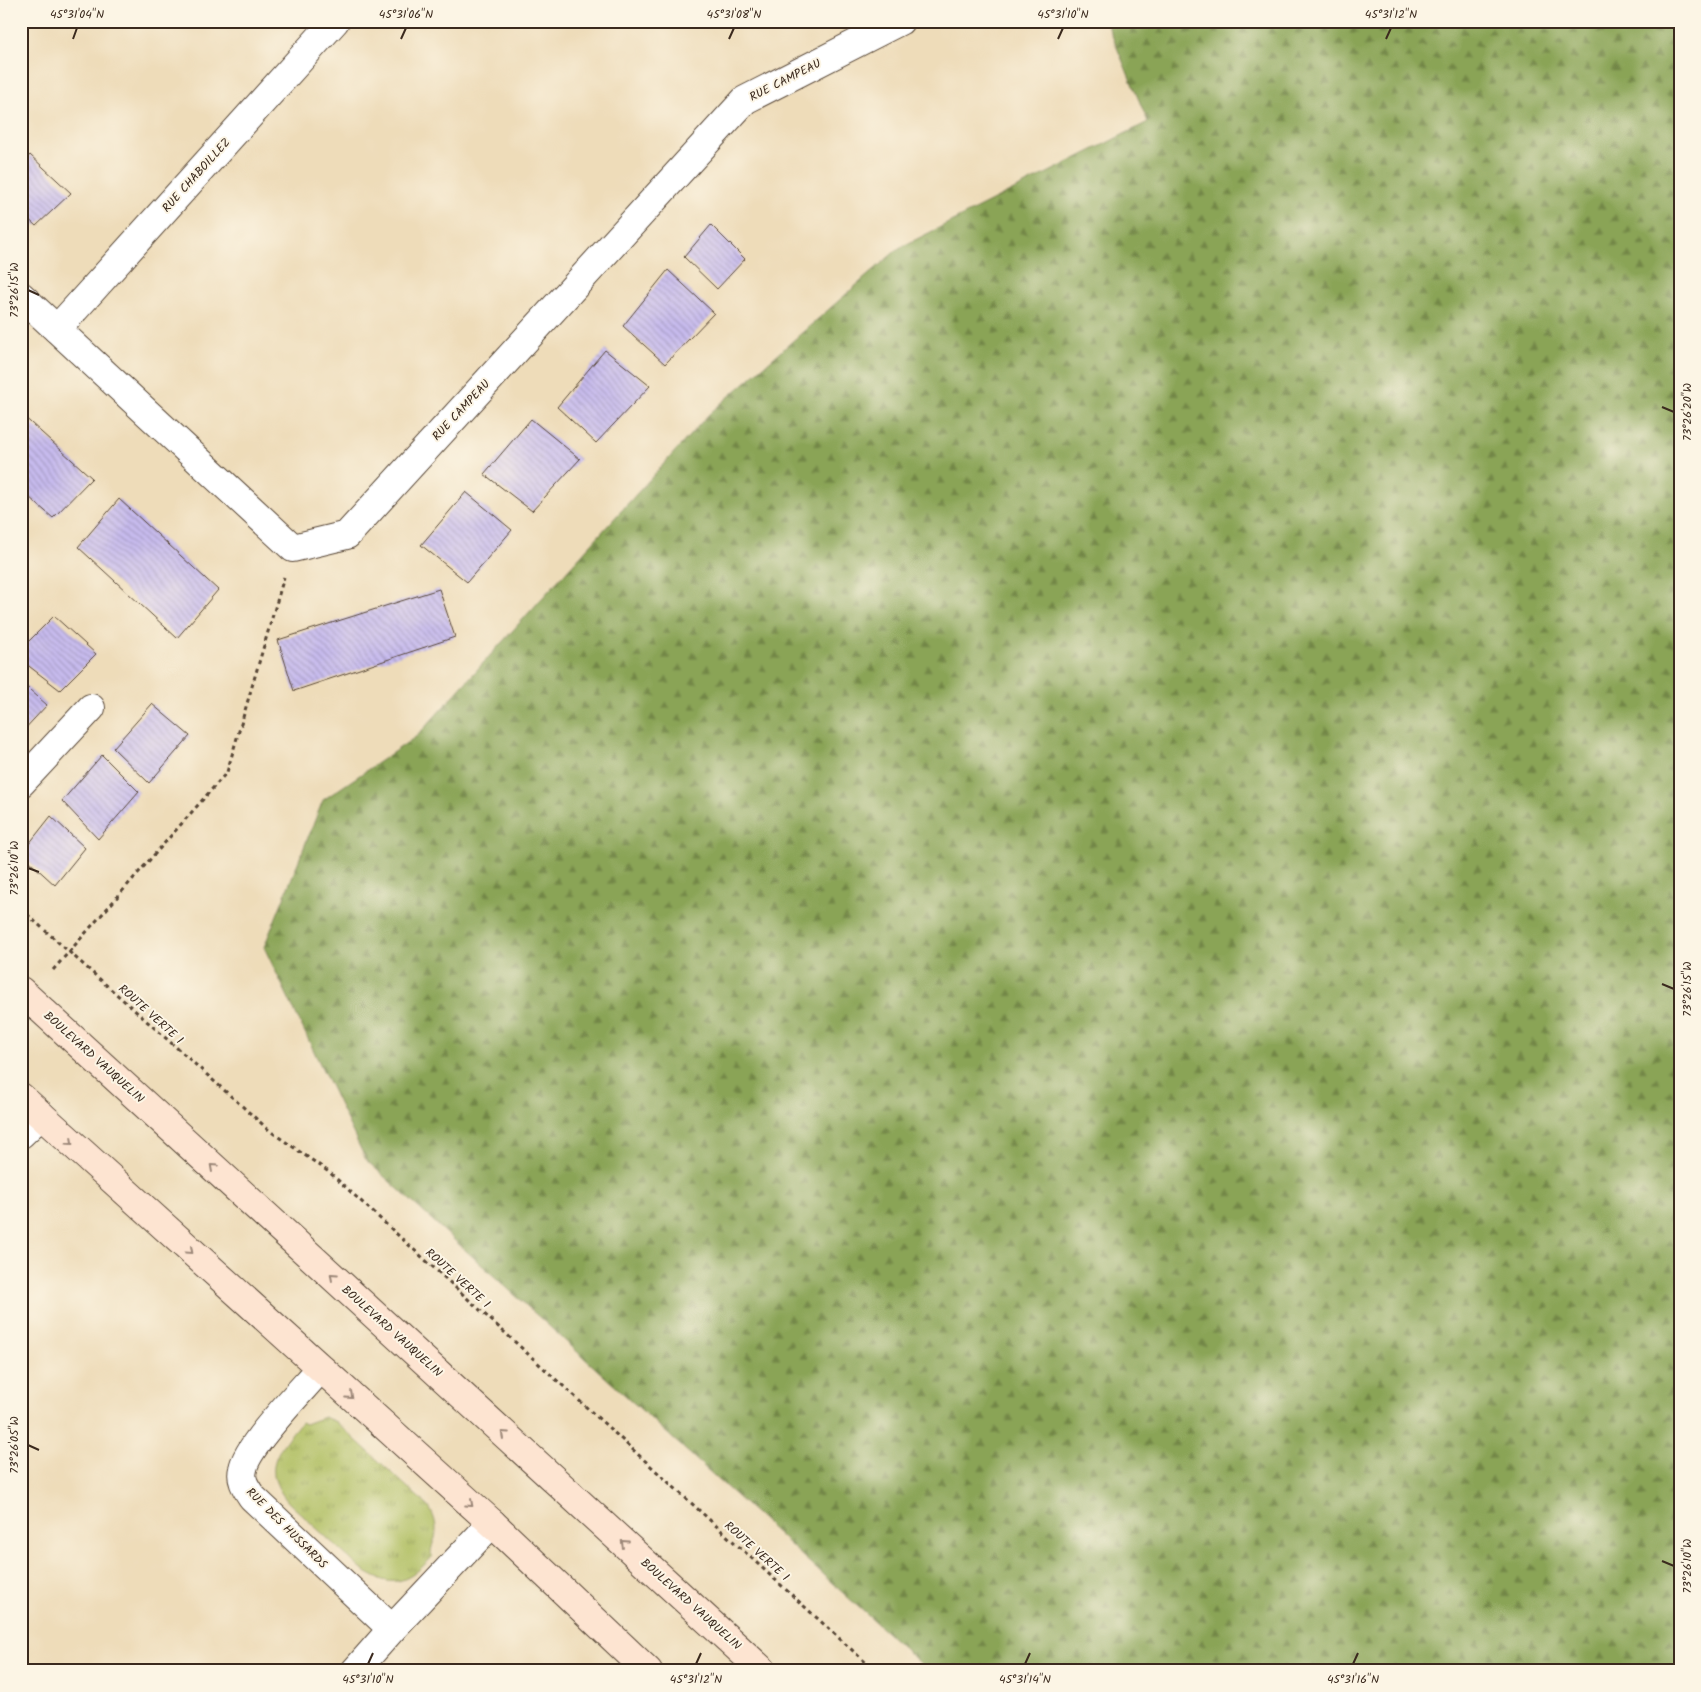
<svg xmlns="http://www.w3.org/2000/svg" width="1701" height="1692" font-family="Kalam,sans-serif">
	<style>
		.grass { fill: url(#grass-tufts); stroke: #74743e }
		.forest { fill: url(#forest-firs); stroke: #62673a }
		.building { fill: url(#building-back-hatch) }
		.lines { fill: none; stroke-linecap: round; stroke-linejoin: round }
		.street-casing { stroke: #564535; stroke-width: 30 }
		.secondary-casing { stroke: #564535; stroke-width: 30 }
		.path { stroke: #564535; stroke-width: 3; stroke-dasharray: 4 4; stroke-linecap: butt }
		.street { stroke: #fff; stroke-width: 28 }
		.secondary { stroke: #fde4d1; stroke-width: 28 }
		.oneway { stroke: #9c8778 }
		.ticks { fill: none; stroke: #3b2a1e; stroke-width: 2 }
		.labels { text-anchor: middle; stroke-width: 4; stroke-linejoin: round; paint-order: stroke }
		.street-label { font-size: 12px; fill: #3b2a1e; stroke: #fcf5e5 }
		.neatline { fill: none; stroke: #3b2a1e; stroke-width: 2 }
		.ticks-label { font-size: 12px; text-anchor: middle; fill: #3b2a1e }
	</style>
	<defs>
		<pattern id="grass-tufts" width="24" height="20" patternUnits="userSpaceOnUse" patternTransform="scale(1.25)"><rect width="24" height="20" fill="#aebd5f"/><path d="M3 7l-1-3M5 7V3M7 7l1-3M15 17l-1-3M17 17v-4M19 17l1-3" fill="none" stroke="#8f9a4e"/></pattern>
		<pattern id="forest-firs" width="22" height="20" patternUnits="userSpaceOnUse" patternTransform="scale(1.25)"><rect width="22" height="20" fill="#8aa456"/><path d="M5 1l3.5 6h-7zM16 11l3.5 6h-7z" fill="#728647"/></pattern>
		<pattern id="building-back-hatch" width="6" height="6" patternUnits="userSpaceOnUse" patternTransform="scale(1.25)"><rect width="6" height="6" fill="#c7bbee"/><path d="M-1 5l2 2M0 0l6 6M5-1l2 2" fill="none" stroke="#a398c0"/></pattern>
	</defs>
	<rect width="100%" height="100%" fill="#fcf5e5"/>
	<filter id="ink" filterUnits="userSpaceOnUse"><feTurbulence type="fractalNoise" baseFrequency=".02" numOctaves="2"/><feDisplacementMap in="SourceGraphic" scale="10" xChannelSelector="R" yChannelSelector="G"/><feConvolveMatrix kernelMatrix="1 2 1 2 8 2 1 2 1" color-interpolation-filters="sRGB"/></filter>
	<filter id="wash" filterUnits="userSpaceOnUse"><feTurbulence type="fractalNoise" baseFrequency=".0096" numOctaves="4" result="noise"/><feDisplacementMap in="SourceGraphic" scale="20" xChannelSelector="R" yChannelSelector="G"/><feGaussianBlur stdDeviation="1.12" result="paint"/><feColorMatrix in="noise" values="0 0 0 0 0 0 0 0 0 0 0 0 0 0 0 0 0 1.4 0 .05"/><feComposite in="paint" operator="in"/></filter>
	<g filter="url(#wash)">
		<rect width="100%" height="100%" fill="#eedcb9"/>
		<!-- grass -->
		<path class="grass" d="M324,1417L336,1422L428,1506C434,1515 438,1526 435,1538C433,1543 431,1548 431,1554L433,1556C409,1582 393,1591 361,1569L289,1503C260,1469 277,1451 301,1422L305,1424Z"/>
		<!-- forest -->
		<polygon class="forest" points="1106,21 1680,21 1680,1671 929,1671 366,1160 264,947 323,800 417,736 709,414 899,248 1148,122"/>
		<g id="blocks">
			<!-- building -->
			<g class="building">
				<polygon points="30,155 71,193 36,226 21,212 21,164"/>
				<polygon points="711,225 745,259 717,289 684,257"/>
				<polygon points="668,270 714,313 665,364 623,326"/>
				<polygon points="605,350 650,386 596,443 557,407"/>
				<polygon points="21,414 92,478 53,518 21,490"/>
				<polygon points="531,419 580,459 532,511 484,474"/>
				<polygon points="466,492 512,530 467,582 421,545"/>
				<polygon points="119,499 218,590 177,638 78,547"/>
				<polygon points="439,589 455,637 294,691 278,640"/>
				<polygon points="54,616 96,654 60,690 21,660 21,649"/>
				<polygon points="21,682 47,705 21,733"/>
				<polygon points="152,704 190,736 149,783 113,748"/>
				<polygon points="102,755 139,792 98,839 62,801"/>
				<polygon points="51,816 85,848 55,885 21,854"/>
			</g>
		</g>
	</g>
	<g filter="url(#ink)">
		<use href="#blocks" fill-opacity="0" stroke="#564535" stroke-width="1"/>
		<g class="lines">
			<!-- street casing -->
			<g class="street-casing">
				<g id="street">
					<polyline points="21,296 293,548 347,535 745,100 900,21"/>
					<polyline points="57,329 335,21"/>
					<polyline points="21,783 91,708"/>
					<polyline points="21,1134 41,1115"/>
					<path d="M320,1369C302,1390 247,1445 243,1469C240,1480 246,1488 252,1497L392,1629"/>
					<polyline points="355,1671 392,1629 492,1523"/>
				</g>
			</g>
			<!-- secondary casing -->
			<g class="secondary-casing">
				<g id="secondary">
					<polyline points="21,991 763,1671"/>
					<polyline points="21,1097 492,1523 648,1671"/>
				</g>
			</g>
			<!-- path -->
			<g class="path">
				<polyline points="21,909 270,1131 329,1172 875,1671"/>
				<polyline points="53,970 227,772 284,577"/>
			</g>
			<!-- street -->
			<use href="#street" class="street"/>
			<!-- secondary -->
			<use href="#secondary" class="secondary"/>
		</g>
		<!-- one-way arrows -->
		<defs><path id="oneway-chevron" d="M-2-3.5L2.5 0L-2 3.5" fill="none" stroke-width="1.6" stroke-linecap="round" stroke-linejoin="round" transform="scale(1.25)"/></defs>
		<g class="oneway">
			<use href="#oneway-chevron" transform="translate(70 1142) rotate(42)"/>
			<use href="#oneway-chevron" transform="translate(213 1167) rotate(-138)"/>
			<use href="#oneway-chevron" transform="translate(190 1251) rotate(42)"/>
			<use href="#oneway-chevron" transform="translate(333 1276) rotate(-138)"/>
			<use href="#oneway-chevron" transform="translate(350 1396) rotate(42)"/>
			<use href="#oneway-chevron" transform="translate(504 1434) rotate(-138)"/>
			<use href="#oneway-chevron" transform="translate(470 1504) rotate(42)"/>
			<use href="#oneway-chevron" transform="translate(624 1543) rotate(-138)"/>
		</g>
	</g>
	<!-- ticks -->
	<path class="ticks" d="M73,39L77,28M401,39L406,28M729,39L734,28M1058,39L1063,28M1386,39L1391,28M28,290L39,295M1662,407L1674,412M28,868L39,872M1662,984L1674,989M28,1445L39,1450M1662,1561L1674,1566M368,1664L373,1653M696,1664L701,1653M1025,1664L1030,1653M1353,1664L1358,1653"/>
	<g class="labels">
		<!-- street labels -->
		<g class="street-label">
			<text transform="translate(785 80) rotate(-27)" y="4">RUE CAMPEAU</text>
			<text transform="translate(196 175) rotate(-48)" y="4">RUE CHABOILLEZ</text>
			<text transform="translate(461 410) rotate(-47)" y="4">RUE CAMPEAU</text>
			<text transform="translate(151 1014) rotate(42)" y="4">ROUTE VERTE 1</text>
			<text transform="translate(94 1057) rotate(42)" y="4">BOULEVARD VAUQUELIN</text>
			<text transform="translate(458 1278) rotate(42)" y="4">ROUTE VERTE 1</text>
			<text transform="translate(392 1331) rotate(42)" y="4">BOULEVARD VAUQUELIN</text>
			<text transform="translate(287 1528) rotate(45)" y="4">RUE DES HUSSARDS</text>
			<text transform="translate(757 1551) rotate(42)" y="4">ROUTE VERTE 1</text>
			<text transform="translate(691 1604) rotate(42)" y="4">BOULEVARD VAUQUELIN</text>
		</g>
	</g>
	<!-- margin -->
	<rect width="1701" height="1692" fill="none" stroke="#fcf5e5" stroke-width="55"/>
	<rect x="28" y="28" width="1646" height="1636" class="neatline"/>
	<g class="ticks-label">
		<text x="77" y="18">45°31'04"N</text>
		<text x="406" y="18">45°31'06"N</text>
		<text x="734" y="18">45°31'08"N</text>
		<text x="1063" y="18">45°31'10"N</text>
		<text x="1391" y="18">45°31'12"N</text>
		<text transform="translate(14 290) rotate(-90)" y="4">73°26'15"W</text>
		<text transform="translate(1687 412) rotate(-90)" y="4">73°26'20"W</text>
		<text transform="translate(14 868) rotate(-90)" y="4">73°26'10"W</text>
		<text transform="translate(1687 989) rotate(-90)" y="4">73°26'15"W</text>
		<text transform="translate(14 1445) rotate(-90)" y="4">73°26'05"W</text>
		<text transform="translate(1687 1566) rotate(-90)" y="4">73°26'10"W</text>
		<text x="368" y="1683">45°31'10"N</text>
		<text x="696" y="1683">45°31'12"N</text>
		<text x="1025" y="1683">45°31'14"N</text>
		<text x="1353" y="1683">45°31'16"N</text>
	</g>
</svg>
